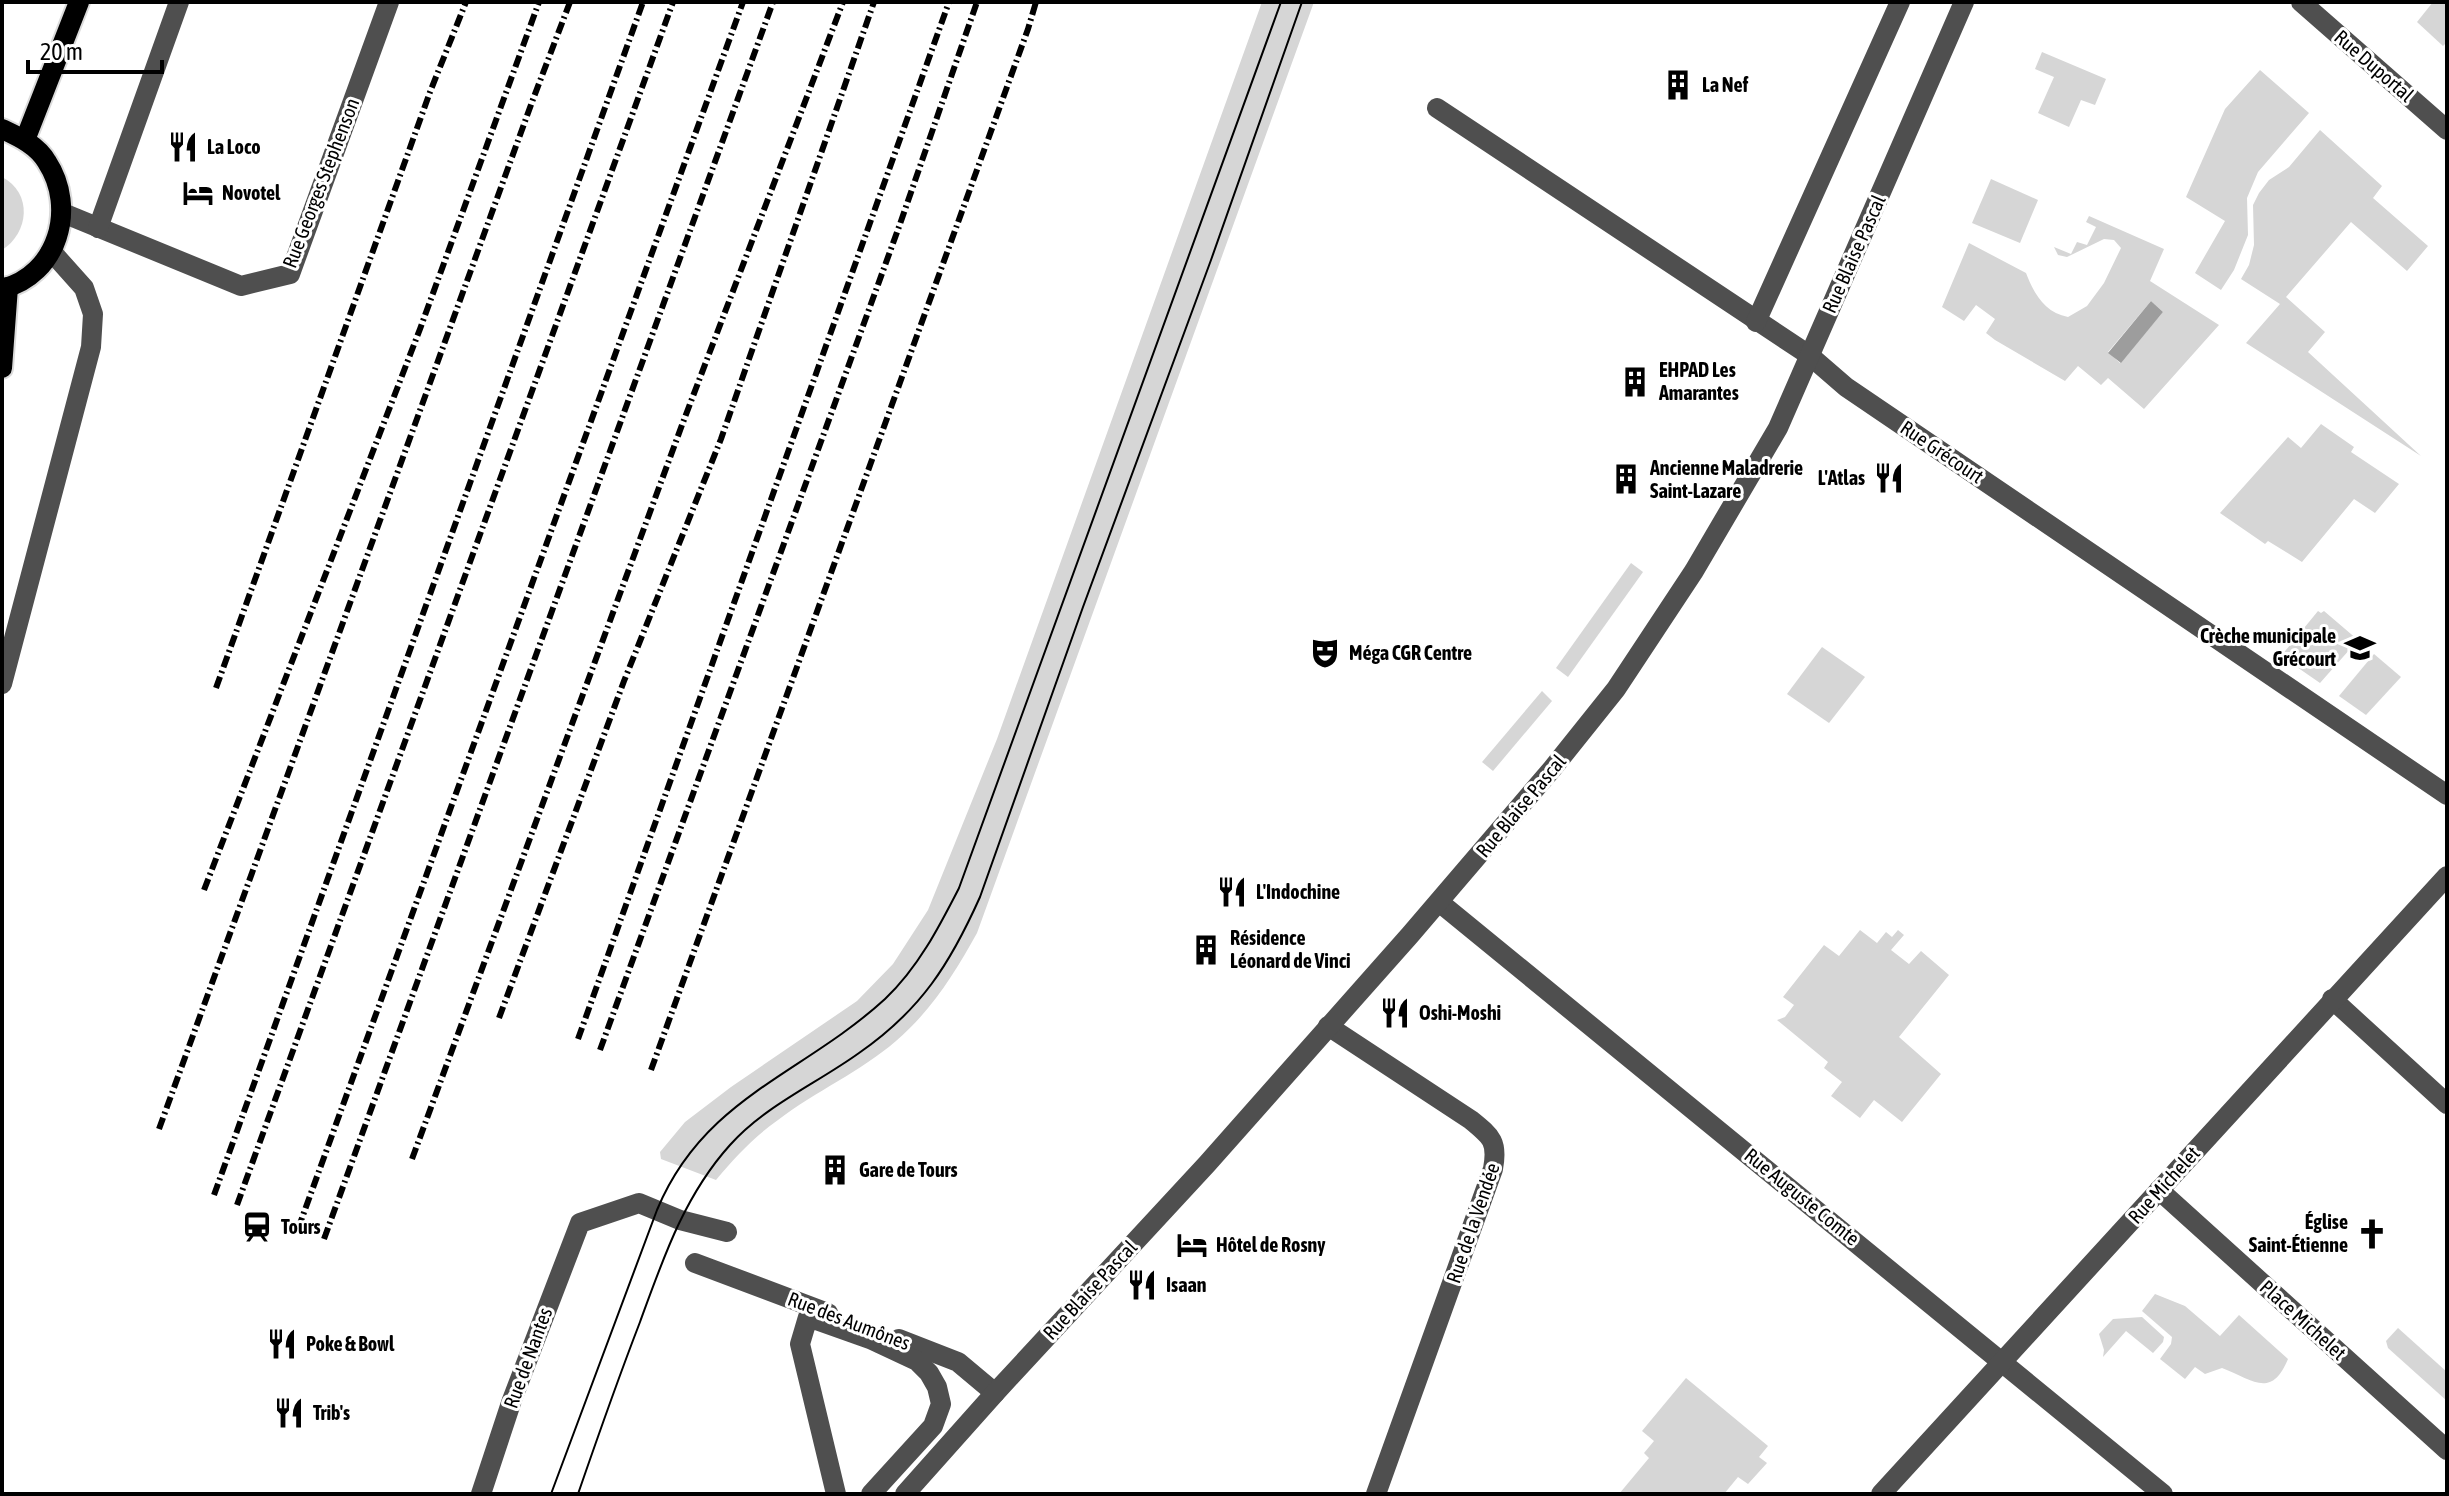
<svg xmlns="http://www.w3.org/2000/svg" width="2449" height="1496" font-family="'Asap Condensed',sans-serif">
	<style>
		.green { fill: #d6d6d6; fill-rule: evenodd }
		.water { fill: #9d9d9d }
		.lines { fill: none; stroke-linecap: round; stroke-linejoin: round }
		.major-casing { stroke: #dbdbdb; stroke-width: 24 }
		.minor { stroke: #4f4f4f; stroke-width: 20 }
		.major { stroke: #000; stroke-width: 20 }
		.tram { stroke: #000; stroke-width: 2 }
		.rail { stroke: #000; stroke-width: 6; stroke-dasharray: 12 4 2 4; stroke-linecap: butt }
		.labels { text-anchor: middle; stroke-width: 6; stroke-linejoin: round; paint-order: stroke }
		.street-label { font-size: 20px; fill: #000; stroke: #fff }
		.poi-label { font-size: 20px; font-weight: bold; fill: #000; stroke: #fff; text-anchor: start }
	</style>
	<rect width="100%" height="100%" fill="#fff"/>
	<!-- green -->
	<g class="green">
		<path d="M1262,2H1314L977,933C955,973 931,1011 896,1041C860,1072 816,1091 778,1120C754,1137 735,1157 716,1180L661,1159L660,1152L685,1122L731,1087L857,1001L893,964L928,910L997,739Z"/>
		<polygon points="2433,2 2447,2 2447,42 2443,46 2417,22"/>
		<polygon points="2042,52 2106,79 2095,105 2081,100 2069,127 2038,113 2054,77 2035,69"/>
		<polygon points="2260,70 2309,113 2258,172 2247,198 2248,235 2234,270 2221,290 2195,273 2225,221 2186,197 2225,109"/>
		<polygon points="2320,130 2382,186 2373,198 2428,246 2407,271 2351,222 2286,297 2325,332 2308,352 2421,456 2246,343 2280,304 2241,279 2249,265 2254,245 2253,205 2259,193 2269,180 2289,167"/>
		<path d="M2,177C33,193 29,233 2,250Z"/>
		<polygon points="1991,179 2038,200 2020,243 1972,223"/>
		<path d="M2089,216L2164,249L2150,281L2219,325L2144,409L2108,378L2101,385L2078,366L2065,381L1995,340L1986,333L1995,319L1976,305L1964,321L1942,307L1969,243L2026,273C2034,294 2045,313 2068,317L2087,306L2104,283L2121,248L2114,240L2104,239L2067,257L2058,255L2054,247L2071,254L2077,242L2087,245L2096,227L2086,222ZM2151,301L2163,312L2120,363L2108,352Z"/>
		<polygon points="2321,424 2354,447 2351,452 2399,484 2375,513 2354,499 2302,562 2268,541 2265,544 2220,513 2288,437 2301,448"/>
		<polygon points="1631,563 1643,572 1568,677 1556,668"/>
		<polygon points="2318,611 2321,613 2324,611 2358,640 2320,683 2281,656"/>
		<polygon points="1822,647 1865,677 1829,723 1787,694"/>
		<polygon points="2374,654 2401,677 2366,715 2339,696"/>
		<polygon points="1542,691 1552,701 1493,771 1482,762"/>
		<polygon points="1860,930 1877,943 1886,932 1892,937 1898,930 1904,935 1891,950 1909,964 1921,951 1949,975 1899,1037 1941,1074 1902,1122 1874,1100 1860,1118 1831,1096 1842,1082 1824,1068 1828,1062 1777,1020 1785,1017 1794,1005 1783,997 1824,945 1839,956"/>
		<path d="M2155,1294L2185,1306L2220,1336L2239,1315L2288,1359C2271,1400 2252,1379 2222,1368L2205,1374L2195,1367L2185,1379L2160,1359L2171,1344L2172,1337L2142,1311Z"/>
		<polygon points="2142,1317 2164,1337 2163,1342 2153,1353 2126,1331 2103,1357 2104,1350 2099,1334 2113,1319"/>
		<polygon points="2398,1328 2447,1372 2447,1401 2388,1348 2386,1341"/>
		<polygon points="1686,1378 1768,1446 1759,1457 1767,1463 1748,1484 1738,1477 1724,1494 1619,1494 1649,1458 1644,1453 1654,1441 1642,1431"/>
	</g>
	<!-- water -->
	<polygon class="water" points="2151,301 2163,312 2121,363 2108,353"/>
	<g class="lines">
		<!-- major casing -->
		<g class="major-casing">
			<g id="major">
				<path d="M2,129C19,137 37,145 47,162C77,208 58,275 2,289"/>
				<polyline points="25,140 79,2"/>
				<polyline points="2,368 8,287"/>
			</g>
		</g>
		<!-- minor -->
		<g class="minor">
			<polyline points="2301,2 2447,130"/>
			<polyline points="1437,108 1809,355 1846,387 2447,795"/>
			<polyline points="63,213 241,286 290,274 389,2"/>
			<polyline points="98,228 179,2"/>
			<polyline points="1756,322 1900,2"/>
			<polyline points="2,684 91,347 93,314 84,288 51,251"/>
			<polyline points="1439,902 2163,1494"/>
			<polyline points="2332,999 2447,1104"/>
			<path d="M1328,1026L1471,1120C1492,1137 1498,1142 1493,1169L1376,1494"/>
			<polyline points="2159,1190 2447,1450"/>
			<polyline points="695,1263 828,1313"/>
			<polyline points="899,1339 958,1362 995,1393"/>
			<polyline points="481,1494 512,1400 580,1223 639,1203 680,1220 727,1232"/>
			<polyline points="836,1494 800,1344 808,1317 870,1339 917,1361 929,1373 937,1387 941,1404 933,1426 871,1494"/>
			<polyline points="905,1494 995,1393 1207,1164 1410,935 1552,769 1616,689 1694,571 1778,428 1964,2"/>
			<polyline points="1881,1494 2447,876"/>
		</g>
		<!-- major -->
		<use href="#major" class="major"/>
		<!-- tram -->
		<g class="tram">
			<path d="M551,1494L657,1210C704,1097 802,1075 885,999C918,968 939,927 959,888L1281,2"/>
			<path d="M578,1494C598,1436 618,1379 640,1322C663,1259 684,1196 730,1145C766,1105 816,1084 859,1053C921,1010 950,964 980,897L1083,607L1211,260L1302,2"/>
		</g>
		<!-- rail -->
		<g class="rail">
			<polyline points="216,688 430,92 466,2"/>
			<polyline points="204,890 420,329 539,2"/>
			<polyline points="499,1018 624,681 721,439 874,2"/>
			<polyline points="578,1039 949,2"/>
			<polyline points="600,1050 900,224 977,2"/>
			<polyline points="651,1070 1028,29 1036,2"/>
			<polyline points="159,1129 532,102 570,2"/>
			<polyline points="412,1159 682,425 843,2"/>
			<polyline points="214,1195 643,2"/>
			<polyline points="237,1205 673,2"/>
			<polyline points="298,1229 743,2"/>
			<polyline points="324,1239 773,2"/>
		</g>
	</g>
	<!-- icons -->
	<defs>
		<g id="building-bare" transform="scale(2.4)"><path d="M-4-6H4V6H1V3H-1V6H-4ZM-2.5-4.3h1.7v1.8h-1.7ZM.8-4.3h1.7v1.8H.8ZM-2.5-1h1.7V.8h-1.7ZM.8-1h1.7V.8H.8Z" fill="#000" stroke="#fff" stroke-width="2.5" paint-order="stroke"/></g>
		<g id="restaurant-bare" transform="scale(2.4)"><path d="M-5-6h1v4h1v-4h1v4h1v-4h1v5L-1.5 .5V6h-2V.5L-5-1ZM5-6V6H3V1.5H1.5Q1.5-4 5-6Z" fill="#000" stroke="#fff" stroke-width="2.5" paint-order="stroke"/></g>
		<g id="hotel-bare" transform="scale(2.4)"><path d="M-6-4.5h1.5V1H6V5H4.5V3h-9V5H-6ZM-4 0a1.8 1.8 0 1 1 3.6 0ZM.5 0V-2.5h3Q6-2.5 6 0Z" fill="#000" stroke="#fff" stroke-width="2.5" paint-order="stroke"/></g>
		<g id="school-bare" transform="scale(2.4)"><path d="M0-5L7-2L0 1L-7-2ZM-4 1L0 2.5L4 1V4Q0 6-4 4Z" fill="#000" stroke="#fff" stroke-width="2.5" paint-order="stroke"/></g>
		<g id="theatre-bare" transform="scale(2.4)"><path d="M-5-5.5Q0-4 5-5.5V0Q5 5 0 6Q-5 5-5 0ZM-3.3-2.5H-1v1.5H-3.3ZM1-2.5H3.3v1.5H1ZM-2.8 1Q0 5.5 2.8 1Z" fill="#000" stroke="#fff" stroke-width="2.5" paint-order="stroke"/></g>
		<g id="station-bare" transform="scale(2.4)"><path d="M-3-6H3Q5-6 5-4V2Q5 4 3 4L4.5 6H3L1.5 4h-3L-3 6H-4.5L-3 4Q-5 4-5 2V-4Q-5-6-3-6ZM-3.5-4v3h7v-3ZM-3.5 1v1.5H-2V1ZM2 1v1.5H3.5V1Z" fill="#000" stroke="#fff" stroke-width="2.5" paint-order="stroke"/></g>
		<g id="church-bare" transform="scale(2.4)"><path d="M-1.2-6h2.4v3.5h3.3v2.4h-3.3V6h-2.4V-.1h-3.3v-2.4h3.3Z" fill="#000" stroke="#fff" stroke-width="2.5" paint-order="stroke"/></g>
	</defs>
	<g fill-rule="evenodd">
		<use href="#building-bare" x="1678" y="85"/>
		<use href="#restaurant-bare" x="183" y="147"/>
		<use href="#hotel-bare" x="198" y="193"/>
		<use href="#building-bare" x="1635" y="382"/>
		<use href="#restaurant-bare" x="1889" y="478"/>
		<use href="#building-bare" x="1626" y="479"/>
		<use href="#school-bare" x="2360" y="648"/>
		<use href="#theatre-bare" x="1325" y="653"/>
		<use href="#restaurant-bare" x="1232" y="892"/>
		<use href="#building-bare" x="1206" y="950"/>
		<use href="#restaurant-bare" x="1395" y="1013"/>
		<use href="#building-bare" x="835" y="1170"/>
		<use href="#station-bare" x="257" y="1227"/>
		<use href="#church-bare" x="2372" y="1234"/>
		<use href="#hotel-bare" x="1192" y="1245"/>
		<use href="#restaurant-bare" x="1142" y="1285"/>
		<use href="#restaurant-bare" x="282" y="1344"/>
		<use href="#restaurant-bare" x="289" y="1413"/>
	</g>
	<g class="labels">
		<!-- street labels -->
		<g class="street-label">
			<text transform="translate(2374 66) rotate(41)" y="7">Rue Duportal</text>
			<text transform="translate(321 183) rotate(-69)" y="7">Rue Georges Stephenson</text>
			<text transform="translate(1854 254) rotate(-66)" y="7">Rue Blaise Pascal</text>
			<text transform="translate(1942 452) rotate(34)" y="7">Rue Grécourt</text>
			<text transform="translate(1521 806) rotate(-50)" y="7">Rue Blaise Pascal</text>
			<text transform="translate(2164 1185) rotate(-48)" y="7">Rue Michelet</text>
			<text transform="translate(1802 1197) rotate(39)" y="7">Rue Auguste Comte</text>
			<text transform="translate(1473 1223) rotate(-71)" y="7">Rue de la Vendée</text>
			<text transform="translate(1090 1290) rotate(-47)" y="7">Rue Blaise Pascal</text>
			<text transform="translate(2303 1320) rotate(42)" y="7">Place Michelet</text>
			<text transform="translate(849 1321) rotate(21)" y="7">Rue des Aumônes</text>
			<text transform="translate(528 1358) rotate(-70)" y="7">Rue de Nantes</text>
		</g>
		<!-- poi labels -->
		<g class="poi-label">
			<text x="1702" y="92">La Nef</text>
			<text x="207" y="154">La Loco</text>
			<text x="222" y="200">Novotel</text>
			<text x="1659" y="377">EHPAD Les<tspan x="1659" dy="23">Amarantes</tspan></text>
			<text x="1650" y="475">Ancienne Maladrerie<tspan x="1650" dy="23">Saint-Lazare</tspan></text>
			<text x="1865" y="485" text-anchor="end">L'Atlas</text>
			<text x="2336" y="643" text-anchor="end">Crèche municipale<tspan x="2336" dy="23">Grécourt</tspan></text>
			<text x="1349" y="660">Méga CGR Centre</text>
			<text x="1256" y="899">L'Indochine</text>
			<text x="1230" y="945">Résidence<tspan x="1230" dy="23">Léonard de Vinci</tspan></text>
			<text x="1419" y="1020">Oshi-Moshi</text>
			<text x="859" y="1177">Gare de Tours</text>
			<text x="2348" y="1229" text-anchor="end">Église<tspan x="2348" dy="23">Saint-Étienne</tspan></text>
			<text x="281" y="1234">Tours</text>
			<text x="1216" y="1252">Hôtel de Rosny</text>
			<text x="1166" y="1292">Isaan</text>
			<text x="306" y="1351">Poke &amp; Bowl</text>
			<text x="313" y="1420">Trib's</text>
		</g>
	</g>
	<!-- border -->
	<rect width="2449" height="1496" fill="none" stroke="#000000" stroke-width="8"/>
	<!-- scale -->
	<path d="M28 60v12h134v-12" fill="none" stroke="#000000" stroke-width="4"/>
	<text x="40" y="60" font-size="24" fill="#000000" stroke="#ffffff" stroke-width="6" paint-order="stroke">20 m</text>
</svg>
